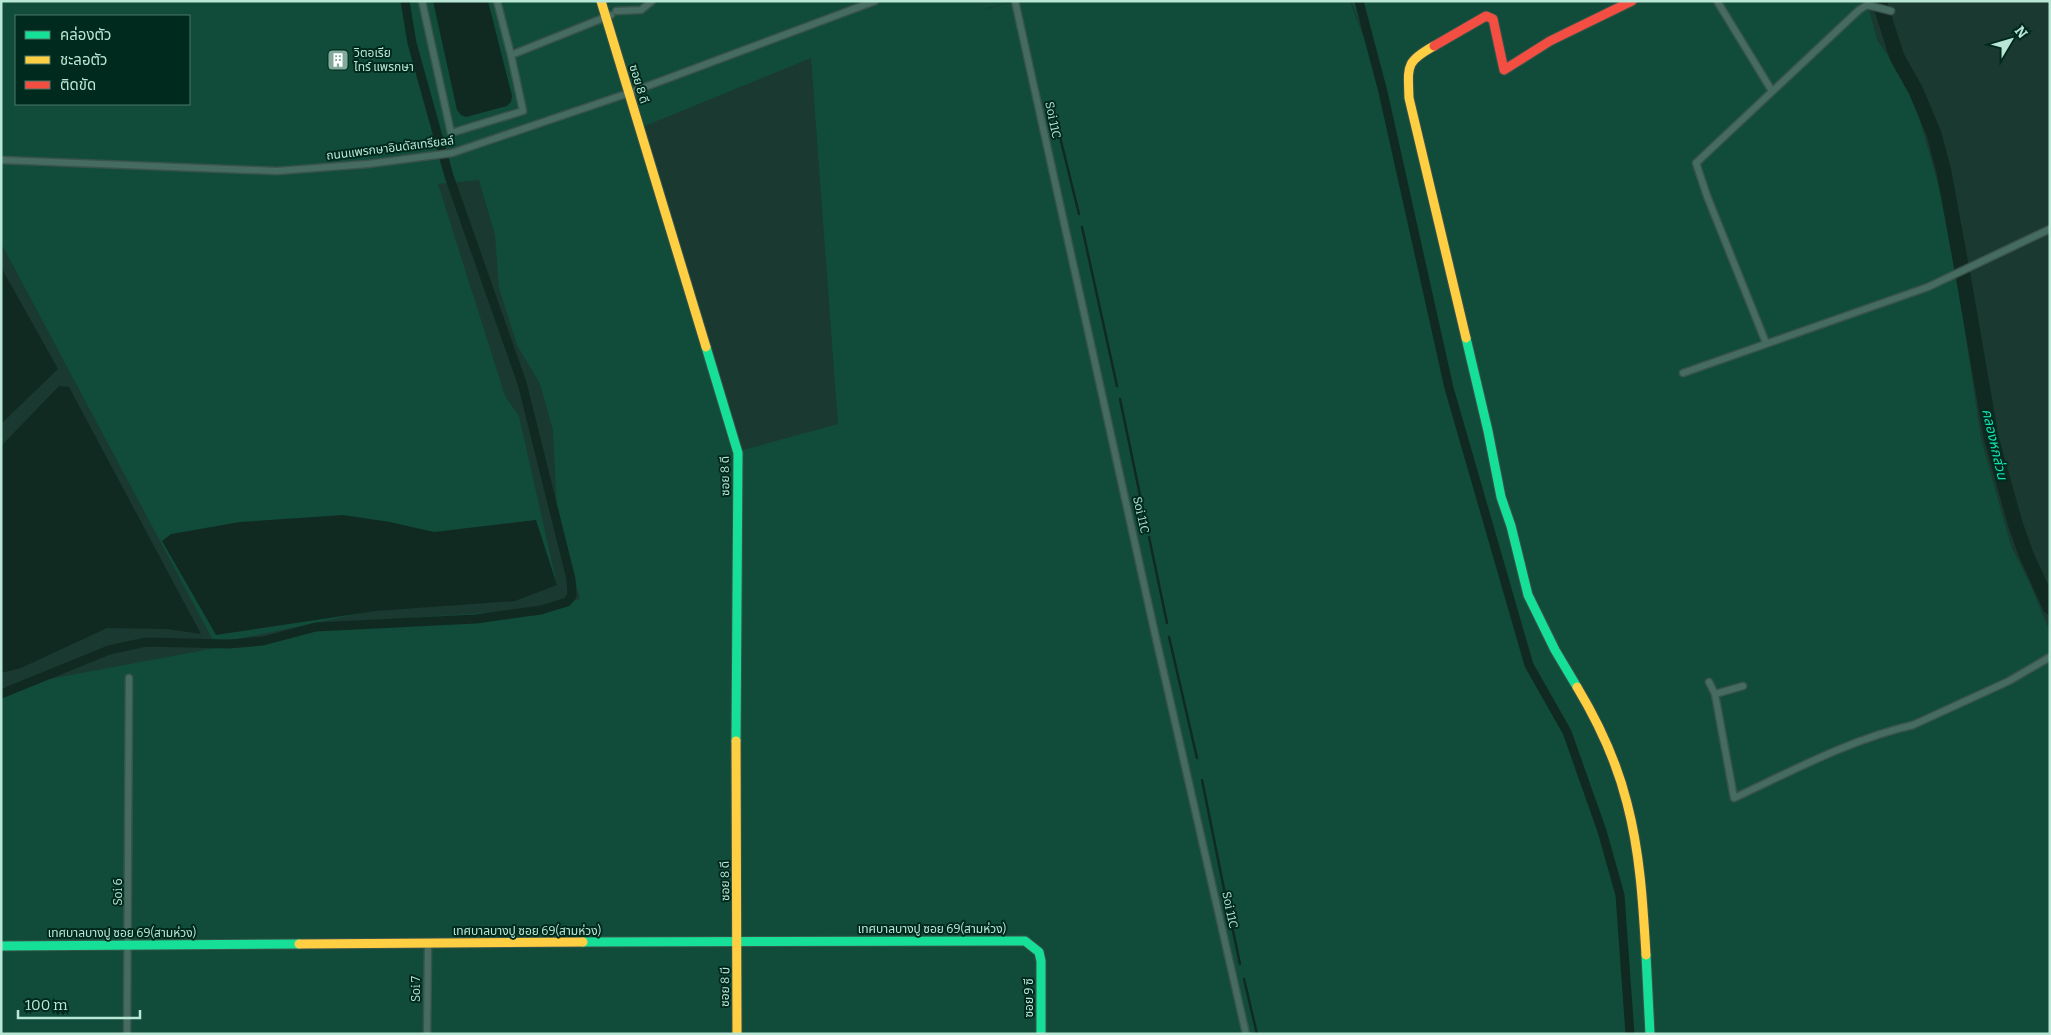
<svg xmlns="http://www.w3.org/2000/svg" width="2051" height="1035" font-family="Bitter,'Noto Sans Thai',serif">
	<style>
		.built { fill: #114c3b; fill-rule: evenodd }
		.water { fill: #112a21 }
		.lines { fill: none; stroke-linecap: round; stroke-linejoin: round }
		.stream { stroke: #112a21; stroke-width: 2.5 }
		.canal { stroke: #112a21; stroke-width: 9 }
		.river { stroke: #112a21; stroke-width: 15 }
		.street-casing { stroke: #3a544b; stroke-width: 9 }
		.fast-casing { stroke: #3a544b; stroke-width: 11 }
		.slow-casing { stroke: #3a544b; stroke-width: 11 }
		.jam-casing { stroke: #3a544b; stroke-width: 11 }
		.street { stroke: #466c61; stroke-width: 6 }
		.fast { stroke: #16e098; stroke-width: 9 }
		.slow { stroke: #ffcf43; stroke-width: 9 }
		.jam { stroke: #f24e42; stroke-width: 9 }
		.labels { text-anchor: middle; stroke-width: 4; stroke-linejoin: round; paint-order: stroke }
		.poi-label { font-size: 12px; fill: #bae7d5; stroke: #002a1e; text-anchor: start }
		.street-label { font-size: 12px; fill: #bae7d5; stroke: #002a1e }
		.water-label { font-size: 14px; font-style: italic; fill: #15e0af; stroke: #002a1e }
	</style>
	<rect width="100%" height="100%" fill="#1a3930"/>
	<!-- built -->
	<path class="built" d="M1,1H1012L972,13L1015,1H1350L1372,60L1374,59L1351,1H1867L1877,40L1894,64L1915,103L1949,223L1981,439L2011,546L2030,584L2050,632V1034H1V688L361,621L514,611L580,599L557,511L553,430L540,384L517,345L499,288L495,235L479,180L438,184L505,396L519,416L557,585L362,613L215,644L1,243ZM16,16H189V104H16ZM811,58L838,424L736,452L635,130Z"/>
	<!-- water -->
	<g class="water">
		<polygon points="433,1 488,1 512,96 511,102 507,106 466,117 461,115 457,110"/>
		<polygon points="1,267 58,369 1,424"/>
		<polygon points="59,386 69,387 201,634 167,629 107,628 21,668 1,673 1,446"/>
		<polygon points="343,515 390,522 434,532 536,520 557,585 515,601 376,611 216,635 162,541 171,534 240,522"/>
	</g>
	<g class="lines">
		<!-- stream -->
		<g class="stream">
			<polyline points="1056,121 1079,214"/>
			<polyline points="1082,227 1117,386"/>
			<polyline points="1120,399 1146,524"/>
			<polyline points="1149,537 1167,623"/>
			<polyline points="1169,637 1197,758"/>
			<polyline points="1202,780 1226,899"/>
			<polyline points="1228,907 1240,964"/>
			<polyline points="1244,979 1257,1034"/>
		</g>
		<!-- canal -->
		<g class="canal">
			<polyline points="1359,1 1383,92 1449,388 1529,665 1567,732 1602,831 1620,895 1630,1034"/>
			<polyline points="1,694 109,650 146,642 229,644 263,641 316,627 476,619 541,610 567,602 572,596 571,579 522,383 449,176 412,43 405,1"/>
		</g>
		<!-- river -->
		<g class="river">
			<polyline points="1879,1 1897,57 1916,91 1934,134 1944,172 1962,270"/>
			<polyline points="1963,275 1991,437 2015,523 2026,554 2050,607"/>
		</g>
		<!-- street casing -->
		<g class="street-casing">
			<g id="street">
				<polyline points="422,1 451,133 523,111 511,55 497,1"/>
				<polyline points="1015,1 1155,634 1246,1034"/>
				<polyline points="1717,1 1772,91"/>
				<polyline points="616,11 641,10 652,1"/>
				<polyline points="511,55 611,15"/>
				<polyline points="1,160 277,171 368,164 452,153 629,93 875,1"/>
				<polyline points="1766,343 1707,196 1696,163 1859,10 1867,5 1891,11"/>
				<polyline points="1683,373 1928,287 2050,229"/>
				<path d="M1709,682L1715,694L1734,798C1792,771 1851,739 1913,725L2009,681L2050,657"/>
				<polyline points="1715,694 1743,686"/>
				<polyline points="127,1034 129,678"/>
				<polyline points="427,1034 428,944"/>
			</g>
		</g>
		<!-- fast casing -->
		<g class="fast-casing">
			<g id="fast">
				<polyline points="1466,338 1488,431 1501,497 1511,526 1528,595 1555,650 1577,687"/>
				<polyline points="706,347 738,453 736,741"/>
				<polyline points="583,942 1025,941 1039,952 1041,961 1041,1034"/>
				<polyline points="1,946 299,944"/>
				<polyline points="1646,955 1650,1034"/>
			</g>
		</g>
		<!-- slow casing -->
		<g class="slow-casing">
			<g id="slow">
				<polyline points="601,1 706,347"/>
				<path d="M1434,46C1405,62 1408,66 1409,98L1466,338"/>
				<path d="M1577,687C1598,722 1617,763 1627,803C1640,852 1643,904 1646,955"/>
				<polyline points="736,741 737,1034"/>
				<polyline points="299,944 583,942"/>
			</g>
		</g>
		<!-- jam casing -->
		<g class="jam-casing">
			<polyline id="jam" points="1434,46 1486,16 1493,19 1504,70 1550,41 1632,1"/>
		</g>
		<!-- street -->
		<use href="#street" class="street"/>
		<!-- fast -->
		<use href="#fast" class="fast"/>
		<!-- slow -->
		<use href="#slow" class="slow"/>
		<!-- jam -->
		<use href="#jam" class="jam"/>
	</g>
	<!-- icons -->
	<defs>
		<g id="building-square" transform="scale(1.125)"><rect x="-9" y="-9" width="18" height="18" rx="4" fill="#82aa9b" stroke="#002a1e"/><path d="M-4-6H4V6H1V3H-1V6H-4ZM-2.5-4.3h1.7v1.8h-1.7ZM.8-4.3h1.7v1.8H.8ZM-2.5-1h1.7V.8h-1.7ZM.8-1h1.7V.8H.8Z" fill="#fff"/></g>
	</defs>
	<g fill-rule="evenodd">
		<use href="#building-square" x="338" y="60"/>
	</g>
	<g class="labels">
		<!-- poi labels -->
		<g class="poi-label">
			<text x="354" y="57">วิตอเรีย<tspan x="354" dy="14">ไทร์ แพรกษา</tspan></text>
		</g>
		<!-- street labels -->
		<g class="street-label">
			<text transform="translate(639 84) rotate(73)" y="4">ซอย 8 ดี</text>
			<text transform="translate(1053 120) rotate(78)" y="4">Soi 11C</text>
			<text transform="translate(390 148) rotate(-7)" y="4">ถนนแพรกษาอินดัสเทรียลล์</text>
			<text transform="translate(725 476) rotate(-91)" y="4">ซอย 8 ดี</text>
			<text transform="translate(1141 515) rotate(77)" y="4">Soi 11C</text>
			<text transform="translate(725 881) rotate(-91)" y="4">ซอย 8 ดี</text>
			<text transform="translate(118 892) rotate(-90)" y="4">Soi 6</text>
			<text transform="translate(1230 910) rotate(78)" y="4">Soi 11C</text>
			<text x="932" y="933">เทศบาลบางปู ซอย 69(สามห่วง)</text>
			<text x="527" y="935">เทศบาลบางปู ซอย 69(สามห่วง)</text>
			<text x="122" y="937">เทศบาลบางปู ซอย 69(สามห่วง)</text>
			<text transform="translate(725 987) rotate(-89)" y="4">ซอย 8 บี</text>
			<text transform="translate(416 989) rotate(-90)" y="4">Soi 7</text>
			<text transform="translate(1029 998) rotate(-90)" y="4">ซอย 9 ซี</text>
		</g>
		<!-- water labels -->
		<g class="water-label">
			<text transform="translate(1995 444) rotate(77)" y="5">คลองหกส่วน</text>
		</g>
	</g>
	<!-- border -->
	<rect width="2051" height="1035" fill="none" stroke="#bae7d5" stroke-width="5"/>
	<!-- legend -->
	<rect x="15" y="15" width="175" height="90" fill="#002a1e" stroke="#4a7667"/>
	<rect x="25" y="31" width="25" height="8" fill="#16e098" stroke="#4a7667"/>
	<text x="60" y="40" font-size="15" fill="#bae7d5">คล่องตัว</text>
	<rect x="25" y="56" width="25" height="8" fill="#ffcf43" stroke="#4a7667"/>
	<text x="60" y="65" font-size="15" fill="#bae7d5">ชะลอตัว</text>
	<rect x="25" y="81" width="25" height="8" fill="#f24e42" stroke="#4a7667"/>
	<text x="60" y="90" font-size="15" fill="#bae7d5">ติดขัด</text>
	<!-- north arrow -->
	<g transform="translate(2011 40) rotate(52)" stroke="#002a1e" stroke-width="4" paint-order="stroke">
	<path d="M0-4L9 19L0 12L-9 19Z" fill="#bae7d5"/>
	<text y="-8" font-size="14" font-weight="bold" text-anchor="middle" fill="#bae7d5">N</text>
	</g>
	<!-- scale -->
	<path d="M18 1010v8h122v-8" fill="none" stroke="#bae7d5" stroke-width="2.5"/>
	<text x="25" y="1010" font-size="15" fill="#bae7d5" stroke="#002a1e" stroke-width="4" paint-order="stroke">100 m</text>
</svg>
